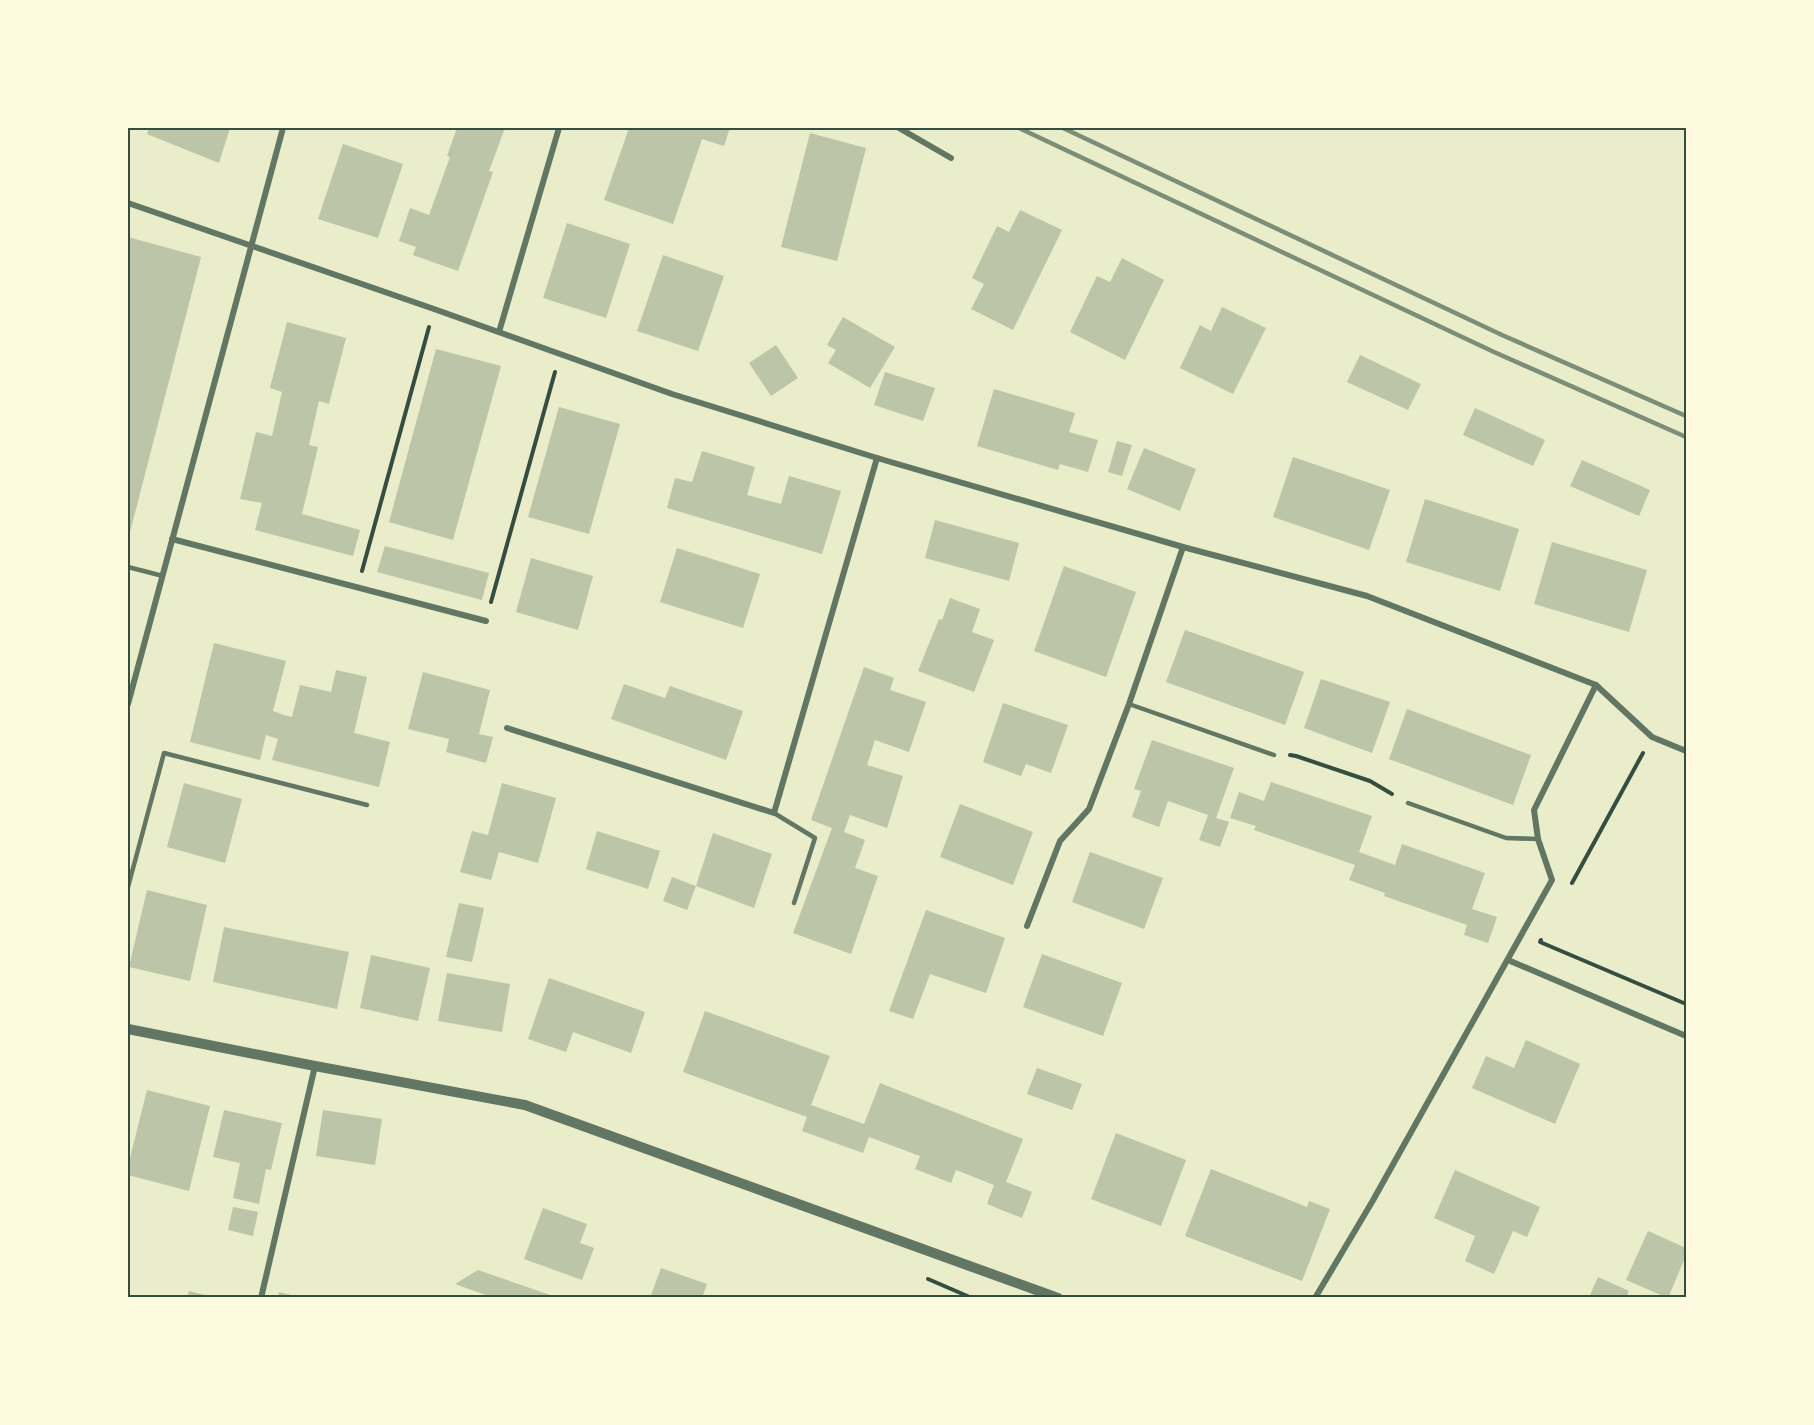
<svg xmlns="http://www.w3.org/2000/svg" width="1814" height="1425" font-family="'DejaVu Sans',sans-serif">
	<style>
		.building { fill: #bcc5a7 }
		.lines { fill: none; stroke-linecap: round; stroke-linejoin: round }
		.path { stroke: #344e41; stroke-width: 4 }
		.service { stroke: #617663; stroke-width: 4.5 }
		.minor { stroke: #617663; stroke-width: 6 }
		.tertiary { stroke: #617663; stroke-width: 10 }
		.rail { stroke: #7c8e77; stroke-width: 4.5 }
		.neatline { fill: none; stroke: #344e41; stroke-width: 2 }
	</style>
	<rect width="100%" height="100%" fill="#e9edc9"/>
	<!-- building -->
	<g class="building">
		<polygon points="149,128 230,128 219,163 147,134"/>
		<polygon points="457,128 505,128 489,171 493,172 458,271 413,255 416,247 399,241 410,208 429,215 450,157 447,156"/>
		<polygon points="629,128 730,128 724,146 702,139 673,224 604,200"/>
		<polygon points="810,133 866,148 837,261 781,247"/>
		<polygon points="343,144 403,164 378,238 318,219"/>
		<polygon points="1020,210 1062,230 1013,330 971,309 984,284 972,278 997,226 1009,232"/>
		<polygon points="567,223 630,244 606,318 543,298"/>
		<polygon points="128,237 201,257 128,540"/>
		<polygon points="663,255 724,276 698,351 637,331"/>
		<polygon points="1122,258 1164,280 1125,360 1070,332 1097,276 1110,282"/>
		<polygon points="1222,307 1266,328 1233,394 1180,368 1200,325 1211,331"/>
		<polygon points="843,317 895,347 870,388 828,363 836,350 827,345"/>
		<polygon points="287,322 346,338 329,404 319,401 309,445 318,447 302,514 360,530 353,556 255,530 262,503 240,499 256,432 272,436 282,392 270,388"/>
		<polygon points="776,345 798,378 771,396 749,363"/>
		<polygon points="436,349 501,366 453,540 389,522"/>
		<polygon points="1360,355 1421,384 1408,410 1347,382"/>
		<polygon points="885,372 935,388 923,421 874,405"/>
		<polygon points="994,389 1075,413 1069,432 1098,440 1088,472 1060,464 1058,470 977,446"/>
		<polygon points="559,407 620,424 589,534 528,517"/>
		<polygon points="1475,408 1545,440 1533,466 1463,435"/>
		<polygon points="1117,441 1132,445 1122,476 1108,472"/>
		<polygon points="1144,448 1196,469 1180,511 1127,489"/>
		<polygon points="702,451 755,467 747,495 781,504 789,476 841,491 822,554 667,508 675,478 692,482"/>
		<polygon points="1293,457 1390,490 1369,550 1273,517"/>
		<polygon points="1582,460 1650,490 1639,516 1570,486"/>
		<polygon points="1425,499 1519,529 1500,591 1406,562"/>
		<polygon points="935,520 1019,543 1009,581 925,558"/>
		<polygon points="1552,542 1647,570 1629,632 1534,604"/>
		<polygon points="385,546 489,573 482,600 377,572"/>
		<polygon points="677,548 760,574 743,628 660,602"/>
		<polygon points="531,558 593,576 578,630 516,612"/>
		<polygon points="1064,566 1136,592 1106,677 1034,651"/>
		<polygon points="950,598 980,609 972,632 994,640 974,692 918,671 939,619 942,620"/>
		<polygon points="1185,630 1304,672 1285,725 1166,682"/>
		<polygon points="214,643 286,661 273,711 284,715 292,717 300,685 331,692 336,670 367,677 354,733 390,742 379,787 272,760 278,739 266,735 260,760 190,742"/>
		<polygon points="864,667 894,678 890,690 926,702 909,752 875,740 867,765 903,776 887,828 850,815 844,832 865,840 855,868 878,876 851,954 793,933 832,828 811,820"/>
		<polygon points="423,672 490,690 479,734 493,737 486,763 446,752 449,739 408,729"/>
		<polygon points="1321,679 1390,702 1372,753 1304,728"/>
		<polygon points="624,684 665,698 670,686 743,711 726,760 611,719"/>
		<polygon points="1003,703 1068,725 1051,773 1026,764 1021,776 983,762"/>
		<polygon points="1407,709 1531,755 1513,805 1389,759"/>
		<polygon points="1152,740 1234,768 1216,818 1229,822 1220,847 1199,840 1208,815 1168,801 1159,827 1132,817 1141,791 1134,789"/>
		<polygon points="1271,782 1372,816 1359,852 1395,865 1402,844 1485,873 1472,909 1497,917 1488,943 1464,935 1467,925 1384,896 1385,893 1349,880 1355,865 1254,830 1256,826 1230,818 1239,792 1264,801"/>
		<polygon points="184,783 242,799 225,863 167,847"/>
		<polygon points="502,783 556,798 538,863 499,852 491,880 460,872 472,831 488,835"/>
		<polygon points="960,804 1033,832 1013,885 940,857"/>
		<polygon points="597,831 660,851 648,889 586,869"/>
		<polygon points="713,833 772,854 754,908 696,886 687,910 663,901 672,877 696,886"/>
		<polygon points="1090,852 1163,878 1144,929 1072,902"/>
		<polygon points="147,890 207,905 190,981 129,967"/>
		<polygon points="459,903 484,908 472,962 446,957"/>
		<polygon points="926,910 1005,938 986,993 930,974 913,1019 889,1011"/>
		<polygon points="224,927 349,952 337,1009 213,982"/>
		<polygon points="1042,954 1122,983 1103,1036 1023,1007"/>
		<polygon points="371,955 430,968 418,1021 360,1008"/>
		<polygon points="447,973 510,984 502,1032 438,1021"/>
		<polygon points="549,978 645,1012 631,1053 573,1032 566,1052 528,1039"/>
		<polygon points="705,1011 830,1056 811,1105 864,1124 880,1083 1023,1139 1006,1182 1032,1192 1022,1218 987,1204 994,1185 956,1170 951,1183 915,1169 920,1156 869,1137 863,1153 802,1131 807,1117 683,1072"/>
		<polygon points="1526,1040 1580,1064 1555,1124 1472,1088 1486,1056 1514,1068"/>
		<polygon points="1037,1068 1082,1084 1072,1110 1027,1094"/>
		<polygon points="147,1090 210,1106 189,1191 128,1175 128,1166"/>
		<polygon points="224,1110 282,1123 271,1170 266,1169 259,1204 233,1198 240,1163 213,1157"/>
		<polygon points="323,1110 382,1119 375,1165 316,1156"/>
		<polygon points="1116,1133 1186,1160 1161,1226 1091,1199"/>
		<polygon points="1211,1169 1307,1207 1309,1201 1330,1209 1302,1281 1185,1236"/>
		<polygon points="1455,1170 1540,1207 1527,1237 1513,1231 1494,1274 1465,1261 1475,1236 1434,1218"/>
		<polygon points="233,1207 258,1212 253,1236 228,1230"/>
		<polygon points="543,1208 587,1224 580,1243 594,1248 582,1280 524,1259"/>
		<polygon points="1648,1231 1686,1248 1686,1255 1668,1298 1626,1280"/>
		<polygon points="661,1268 707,1284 702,1298 650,1298"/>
		<polygon points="478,1270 556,1297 556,1298 494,1298 455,1284"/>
		<polygon points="1598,1277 1629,1291 1626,1298 1589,1297"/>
		<polygon points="189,1291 213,1297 213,1298 187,1298"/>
		<polygon points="279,1292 299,1297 298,1298 278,1298"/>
	</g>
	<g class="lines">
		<!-- path -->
		<g class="path">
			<polyline points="362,571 429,327"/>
			<polyline points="491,602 555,372"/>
			<polyline points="1290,755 1296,756 1370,781 1392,794"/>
			<polyline points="1572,883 1643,753"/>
			<polyline points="1541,940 1540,942 1686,1004"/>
			<polyline points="928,1279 972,1298"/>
		</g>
		<!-- service -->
		<g class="service">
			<polyline points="128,567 163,576"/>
			<polyline points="1129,704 1274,755"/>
			<polyline points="1408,803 1506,838 1538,839"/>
			<polyline points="774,813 815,838 794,903"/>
			<polyline points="128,887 164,753 367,805"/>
		</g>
		<!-- minor -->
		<g class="minor">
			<polyline points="899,128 951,158"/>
			<polyline points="128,203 434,309 672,394 877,458 1183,547 1367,596 1596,685 1534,810 1538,839 1552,880 1372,1202 1315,1298"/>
			<polyline points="499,332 559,128"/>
			<polyline points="172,539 486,621"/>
			<polyline points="1596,685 1652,737 1686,751"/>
			<polyline points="128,704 283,128"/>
			<polyline points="507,728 774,813 877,458"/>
			<polyline points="1027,926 1060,841 1089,809 1129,704 1183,547"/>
			<polyline points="1508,960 1686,1036"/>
			<polyline points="261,1298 315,1066"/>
		</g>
		<!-- tertiary -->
		<polyline class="tertiary" points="128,1029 315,1066 525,1105 1058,1298"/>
		<!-- rail -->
		<g class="rail">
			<polyline points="1019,128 1494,352 1686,437"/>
			<polyline points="1063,128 1502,335 1686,416"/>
		</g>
	</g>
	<!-- border -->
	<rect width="1814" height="1425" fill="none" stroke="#fefae0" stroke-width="258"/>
	<rect x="129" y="129" width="1556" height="1167" class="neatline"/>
</svg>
